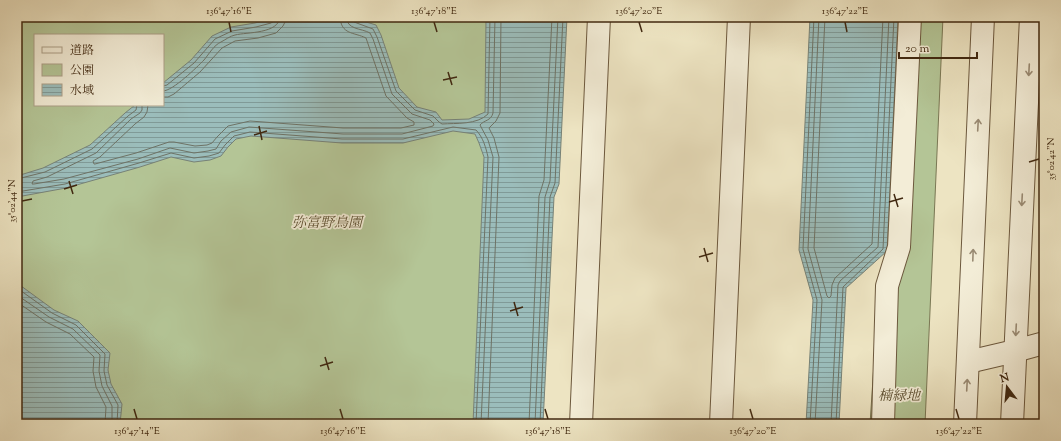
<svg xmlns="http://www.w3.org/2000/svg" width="1061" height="441" font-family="'Sorts Mill Goudy','Noto Serif JP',serif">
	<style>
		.green { fill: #b4c596; stroke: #7a7754; fill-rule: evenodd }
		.water { fill: url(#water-rules); stroke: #778277 }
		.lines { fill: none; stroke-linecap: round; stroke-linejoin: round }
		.shore { stroke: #6e7366; stroke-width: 1 }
		.minor-casing { stroke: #6c583d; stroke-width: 24 }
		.minor { stroke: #f3edd7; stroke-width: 22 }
		.oneway { stroke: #9a8b74 }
		.ticks { fill: none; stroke: #412911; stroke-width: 1.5 }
		.labels { text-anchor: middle; stroke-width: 3.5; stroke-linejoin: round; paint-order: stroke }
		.park-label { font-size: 14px; font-style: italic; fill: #5e5032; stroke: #f3edd7 }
		.neatline { fill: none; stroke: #412911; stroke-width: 1.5 }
		.ticks-label { font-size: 10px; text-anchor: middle; fill: #412911 }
	</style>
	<defs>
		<pattern id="water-rules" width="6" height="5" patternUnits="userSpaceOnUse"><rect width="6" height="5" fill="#9bbdbb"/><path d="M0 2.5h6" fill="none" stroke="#809a97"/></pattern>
	</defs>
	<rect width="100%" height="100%" fill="#ede4c2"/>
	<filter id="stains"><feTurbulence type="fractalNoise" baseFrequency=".005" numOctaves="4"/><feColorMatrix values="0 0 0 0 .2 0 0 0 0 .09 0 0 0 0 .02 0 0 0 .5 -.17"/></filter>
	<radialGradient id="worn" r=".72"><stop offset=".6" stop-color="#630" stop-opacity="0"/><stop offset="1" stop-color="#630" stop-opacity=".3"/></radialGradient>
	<!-- green -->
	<g class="green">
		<path d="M17,17H538L519,424H17ZM35,35H163V105H35Z"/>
		<polygon points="903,17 943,17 925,424 870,424 879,289 893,245"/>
	</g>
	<!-- water -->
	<g class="water">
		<polygon points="277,17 347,17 363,21 376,25 381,35 399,88 417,107 436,112 442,120 469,119 485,112 486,17 567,17 559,184 554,197 543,424 473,424 484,157 479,143 475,134 453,131 403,143 342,143 251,136 236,139 228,147 221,156 210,160 194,162 171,157 140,167 66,188 17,197 17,176 43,168 90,145 125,113 135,105 163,105 163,83 191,60 212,36 231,27 255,23"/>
		<polygon points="810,17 898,17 887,251 846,288 839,424 806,424 813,300 799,250"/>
		<polygon points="17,283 54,310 78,321 110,353 108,370 111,384 122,404 120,424 17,424"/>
	</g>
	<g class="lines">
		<!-- shore -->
		<g class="shore">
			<path d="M351,17L352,20L354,22L373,29L377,37L396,91L415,110L433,116L439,122L442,124C456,123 477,125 488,114L490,17"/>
			<polyline points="825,17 814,248 827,296 829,298 831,296 832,285 835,278 872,244 883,17"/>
			<polyline points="163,86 167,85 194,63 215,39 232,31 256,27 271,23 274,21 275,17"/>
			<path d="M163,91C173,91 197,67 204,60C209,54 214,45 221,42C225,40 230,36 235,35C247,32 279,34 280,17"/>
			<polyline points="163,97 168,97 174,94 200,72 222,48 235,41 258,38 276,33 283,26 285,22 286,17"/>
			<path d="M142,105V110L140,113L131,119L96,153L47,177L33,181L32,184H34L64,179L138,159L170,148L194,153L208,151L216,149L221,141L231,132L249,127L343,134H402L433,126L434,124L430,120L412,114L392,94L373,39L370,33C361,28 347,30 346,17"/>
			<path d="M148,105L147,112L144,117L135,124L100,157L93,161L94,164H95L136,153L169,142H174L195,146L207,145L212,143L217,137L228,126L250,121L343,128H401L414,125V122L407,118L386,96L366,38C354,32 341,35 340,17"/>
			<polyline points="17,179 45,172 92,149 128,116 136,110 137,105"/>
			<path d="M17,192L65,184L139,163L171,153L194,158L209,156L219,153L225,145L234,136L250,132L342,139H403L453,127L476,130C483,137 486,148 488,157L476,424"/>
			<polyline points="17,288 52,313 76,325 105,354 104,371 107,385 118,405 117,424"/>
			<polyline points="17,295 49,317 73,329 100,355 99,371 102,386 112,406 112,424"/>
			<polyline points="17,302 46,322 70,334 94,357 93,371 96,387 106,407 105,424"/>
			<path d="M481,424L493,157L488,140L480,125C484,120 491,121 493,113L495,17"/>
			<polyline points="488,424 499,157 494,138 489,128 496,121 500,113 501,17"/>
			<polyline points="529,424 539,196 544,180 552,17"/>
			<polyline points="535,424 545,197 550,181 558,17"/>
			<polyline points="540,424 550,197 555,183 563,17"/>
			<polyline points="810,424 817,300 803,249 814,17"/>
			<polyline points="815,424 822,300 808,249 819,17"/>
			<polyline points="831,424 838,285 840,281 878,247 889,17"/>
			<polyline points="836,424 843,287 883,249 894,17"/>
		</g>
		<!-- minor casing -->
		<g class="minor-casing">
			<g id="minor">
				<polyline points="968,362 1015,351 1044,343"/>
				<polyline points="581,424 599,17"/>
				<polyline points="721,424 739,17"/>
				<polyline points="883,424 887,286 899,247 910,17"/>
				<polyline points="965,424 983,17"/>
				<polyline points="1012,424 1031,17"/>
			</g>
		</g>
		<!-- minor -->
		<use href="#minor" class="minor"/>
	</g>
	<!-- one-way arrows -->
	<defs><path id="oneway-shaft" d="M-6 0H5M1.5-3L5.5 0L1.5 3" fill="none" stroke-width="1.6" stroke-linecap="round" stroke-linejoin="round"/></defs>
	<g class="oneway">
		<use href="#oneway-shaft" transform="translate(1029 70) rotate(93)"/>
		<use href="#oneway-shaft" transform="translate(978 125) rotate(-87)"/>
		<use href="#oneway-shaft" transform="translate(1022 200) rotate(93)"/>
		<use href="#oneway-shaft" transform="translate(973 255) rotate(-88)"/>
		<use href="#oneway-shaft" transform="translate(1016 330) rotate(93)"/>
		<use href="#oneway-shaft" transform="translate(967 385) rotate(-87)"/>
	</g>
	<!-- ticks -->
	<path class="ticks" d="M229,22L231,32M434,22L437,32M639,22L642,32M845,22L847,32M448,72L452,85M443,80L457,77M259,126L262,140M254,135L267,131M1029,162L1039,159M69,181L73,194M64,189L77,185M894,194L898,207M22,201L32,199M889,202L903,198M704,248L708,262M699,257L713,253M514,302L518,316M510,311L523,307M325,357L329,370M320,366L333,362M134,409L137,419M340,409L343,419M545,409L548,419M750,409L753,419M956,409L959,419"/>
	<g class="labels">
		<!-- park labels -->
		<g class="park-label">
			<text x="327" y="227">弥富野鳥園</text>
			<text x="899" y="400">楠緑地</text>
		</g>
	</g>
	<!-- margin -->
	<rect width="1061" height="441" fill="none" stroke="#ede4c2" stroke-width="44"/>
	<!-- legend -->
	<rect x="34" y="34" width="130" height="72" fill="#f3edd7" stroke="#ac9f88"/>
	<rect x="42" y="47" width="20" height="6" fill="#f3edd7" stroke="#ac9f88"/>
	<text x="70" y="54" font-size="12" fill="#412911">道路</text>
	<rect x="42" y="64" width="20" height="12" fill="#b4c596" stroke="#ac9f88"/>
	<text x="70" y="74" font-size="12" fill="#412911">公園</text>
	<rect x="42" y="84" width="20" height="12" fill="url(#water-rules)" stroke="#ac9f88"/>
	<text x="70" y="94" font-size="12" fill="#412911">水域</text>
	<!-- north arrow -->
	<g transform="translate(1007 387) rotate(344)" stroke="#f3edd7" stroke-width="3" paint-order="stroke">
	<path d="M0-3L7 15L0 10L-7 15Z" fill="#412911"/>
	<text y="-6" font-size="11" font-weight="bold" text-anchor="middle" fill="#412911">N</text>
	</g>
	<!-- scale -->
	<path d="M899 52v6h78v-6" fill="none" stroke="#412911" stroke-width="2"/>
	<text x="905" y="52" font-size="12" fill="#412911" stroke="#f3edd7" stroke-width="3" paint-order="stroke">20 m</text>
	<rect x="22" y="22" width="1017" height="397" class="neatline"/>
	<g class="ticks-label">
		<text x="229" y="14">136°47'16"E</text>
		<text x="434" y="14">136°47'18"E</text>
		<text x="639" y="14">136°47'20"E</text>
		<text x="845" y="14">136°47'22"E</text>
		<text transform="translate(1050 159) rotate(-90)" y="4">35°02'42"N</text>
		<text transform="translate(11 201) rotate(-90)" y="4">35°02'44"N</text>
		<text x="137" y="434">136°47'14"E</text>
		<text x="343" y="434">136°47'16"E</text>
		<text x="548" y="434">136°47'18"E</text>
		<text x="753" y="434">136°47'20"E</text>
		<text x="959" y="434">136°47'22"E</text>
	</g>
	<rect width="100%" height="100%" filter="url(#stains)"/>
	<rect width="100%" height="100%" fill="url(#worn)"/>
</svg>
